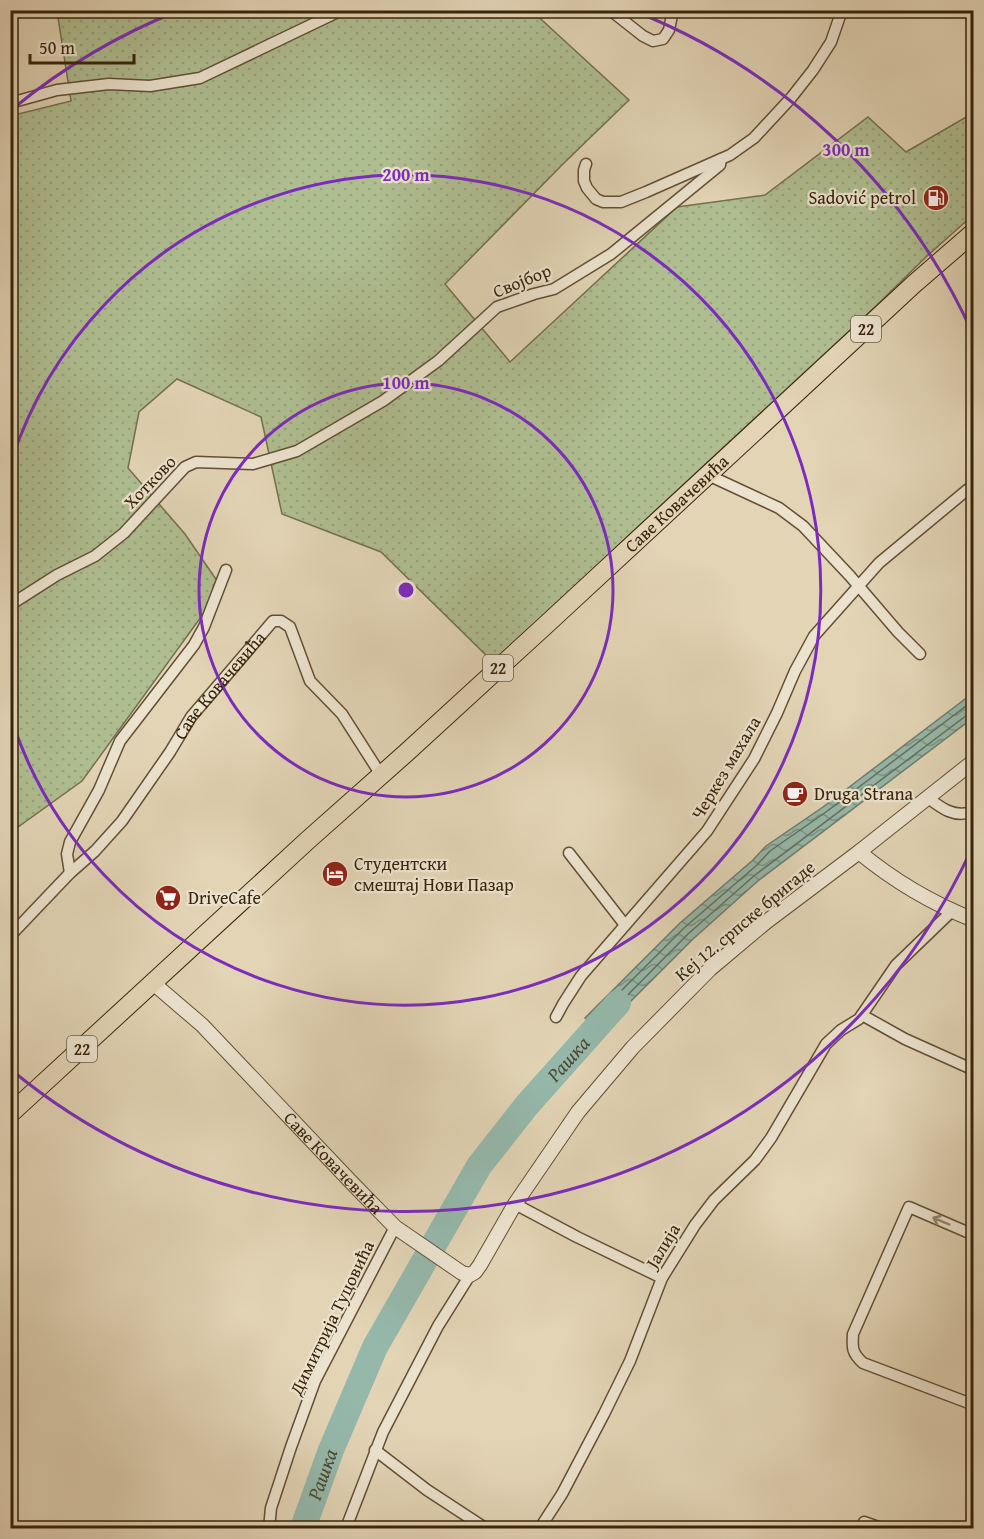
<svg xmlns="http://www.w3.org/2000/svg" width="984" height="1539" font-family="'Gentium Book Plus',serif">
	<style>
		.grass { fill: url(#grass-dots); stroke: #73704e; stroke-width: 1.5 }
		.water { fill: url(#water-waves); stroke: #6f7c6b; stroke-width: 1.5 }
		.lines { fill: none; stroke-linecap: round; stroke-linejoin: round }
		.shore { stroke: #666e5a; stroke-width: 1.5 }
		.river { stroke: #95b8ab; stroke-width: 26 }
		.minor-casing { stroke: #624f35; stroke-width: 13 }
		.tertiary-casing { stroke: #624f35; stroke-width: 16 }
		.primary-casing { stroke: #37230a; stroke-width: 20 }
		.minor { stroke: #ece3cf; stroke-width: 10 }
		.tertiary { stroke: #ece3cf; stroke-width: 14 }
		.primary { stroke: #e2d4b5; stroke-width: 18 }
		.oneway { stroke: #92836c }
		.ring { fill: none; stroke: #7b2cbf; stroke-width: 3 }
		.labels { text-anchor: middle; stroke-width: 4.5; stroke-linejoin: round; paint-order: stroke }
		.shield { fill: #ece3cf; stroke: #6d5d45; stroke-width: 1.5 }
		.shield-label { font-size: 16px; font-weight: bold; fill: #37230a }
		.poi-label { font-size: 18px; fill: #37230a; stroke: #ece3cf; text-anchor: start }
		.street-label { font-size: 18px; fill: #37230a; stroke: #ece3cf }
		.water-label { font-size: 20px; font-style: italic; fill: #4e4832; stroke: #ece3cf }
		.centre { fill: #7b2cbf; stroke: #ece3cf; stroke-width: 3 }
		.ring-label { font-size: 18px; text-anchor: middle; font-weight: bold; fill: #7b2cbf; stroke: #ece3cf; stroke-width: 4.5; stroke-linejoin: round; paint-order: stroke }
	</style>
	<defs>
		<pattern id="grass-dots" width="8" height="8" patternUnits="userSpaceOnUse" patternTransform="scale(1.5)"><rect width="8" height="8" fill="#afbe91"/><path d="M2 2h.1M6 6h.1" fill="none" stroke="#97a37c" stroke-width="1.8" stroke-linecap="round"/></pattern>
		<pattern id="water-waves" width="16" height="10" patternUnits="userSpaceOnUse" patternTransform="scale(1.5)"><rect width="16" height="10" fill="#95b8ab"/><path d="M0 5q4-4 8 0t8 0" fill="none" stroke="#7a9589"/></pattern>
	</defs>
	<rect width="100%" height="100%" fill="#e2d4b5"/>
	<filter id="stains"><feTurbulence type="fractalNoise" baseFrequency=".00333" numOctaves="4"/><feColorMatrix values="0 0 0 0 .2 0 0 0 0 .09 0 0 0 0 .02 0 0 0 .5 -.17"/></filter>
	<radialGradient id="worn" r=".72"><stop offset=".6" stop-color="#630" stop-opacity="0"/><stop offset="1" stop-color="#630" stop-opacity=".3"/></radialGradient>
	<!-- grass -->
	<polygon class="grass" points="57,11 532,11 629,100 564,163 445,284 510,362 677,207 765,195 868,117 906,152 973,113 973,215 926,257 877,305 630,534 495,664 381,552 282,514 261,417 177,379 139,412 128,468 185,534 222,588 82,781 11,832 10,116 71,101"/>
	<!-- water -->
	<polygon class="water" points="973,693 973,718 759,880 693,939 600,1032 585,1018 680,923 753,860 766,846 823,807"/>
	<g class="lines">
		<!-- shore -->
		<polyline class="shore" points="974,700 826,812 770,851 757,865 684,928 596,1016 595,1020 599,1022 601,1022 688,934 755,875 967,715 974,714"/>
		<!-- river -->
		<path class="river" id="s1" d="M303,1528L331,1450L375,1347L479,1166L527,1105L618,1003"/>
		<!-- minor casing -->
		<g class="minor-casing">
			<g id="minor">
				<polyline points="610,10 643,36 653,41 663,39 669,30 673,10"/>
				<polyline points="10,103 57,90 109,84 150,86 200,78 342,10"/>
				<polyline points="586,164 584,170 584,181 587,188 596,199 603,202 621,202 646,192 730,155 754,138 791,98 813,70 831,42 842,10"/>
				<polyline points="708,475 779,508 803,526 850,576 898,632 920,654"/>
				<polyline points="10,605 57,575 95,556 124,533 185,467 196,462 253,464 297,451 383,401 438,361 497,307 534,294 554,289 611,254 720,165 721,159"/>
				<path d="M927,797C941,808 955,819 974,811"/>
				<polyline points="569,853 625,925"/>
				<polyline points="70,873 67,854 70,842 99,790 120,741 194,645 204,627 226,570"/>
				<path id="s2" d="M10,936L70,873L95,851L122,821L170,752L191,717L273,621H281L290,627L310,681L342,714L381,775"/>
				<polyline points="862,1015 905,1039 974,1070"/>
				<polyline points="556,1017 563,1004 581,976 707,831 754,759 777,713 795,671 814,636 879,563 967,490 974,486"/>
				<polyline points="515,1204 577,1237 662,1278"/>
				<path d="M974,1235L909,1207L853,1334C852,1348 852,1353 863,1363L974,1405"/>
				<polyline points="375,1450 427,1490 485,1528"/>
				<polyline points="864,1522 881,1528"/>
				<polyline points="269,1528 271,1508 291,1447 315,1381 395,1227"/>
				<polyline points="346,1528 383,1432 438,1326 470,1275"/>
				<polyline points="540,1528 562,1494 604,1414 630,1361 662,1278 695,1225 714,1200 755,1160 771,1138 826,1044 841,1030 859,1019 896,965 952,911"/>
			</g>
		</g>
		<!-- tertiary casing -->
		<g class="tertiary-casing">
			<g id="tertiary">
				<path d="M859,852C894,881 931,903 974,920"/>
				<path id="s3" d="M153,983L202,1025L352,1183L395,1227L462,1273L470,1275L475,1272L480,1265L515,1204L578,1112L633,1047L710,969L766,922L859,852L974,761"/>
			</g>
		</g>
		<!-- primary casing -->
		<g class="primary-casing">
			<g id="primary">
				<path id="s4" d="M10,1114L308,840L406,753L549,622L914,284L974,232"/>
			</g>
		</g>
		<!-- minor -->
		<use href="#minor" class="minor"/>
		<!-- tertiary -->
		<use href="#tertiary" class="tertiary"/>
		<!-- primary -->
		<use href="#primary" class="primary"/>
	</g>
	<!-- one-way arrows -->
	<defs><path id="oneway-shaft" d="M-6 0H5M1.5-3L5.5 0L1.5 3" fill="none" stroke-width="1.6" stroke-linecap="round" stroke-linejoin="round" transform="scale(1.5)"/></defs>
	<use class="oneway" href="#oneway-shaft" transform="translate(941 1221) rotate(-157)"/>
	<!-- distance rings -->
	<g class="ring">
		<circle cx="406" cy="590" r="207"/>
		<path d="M11 462A415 415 0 1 1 11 718"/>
		<path d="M972 848A622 622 0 0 1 15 1073M15 107A622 622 0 0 1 178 11M634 11A622 622 0 0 1 972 332"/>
	</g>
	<!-- icons -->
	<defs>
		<g id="fuel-disc" transform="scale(1.35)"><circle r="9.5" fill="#8f2418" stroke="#ece3cf"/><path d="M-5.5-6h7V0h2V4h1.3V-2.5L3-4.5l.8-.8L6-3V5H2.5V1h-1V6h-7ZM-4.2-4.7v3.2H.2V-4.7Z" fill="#fff"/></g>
		<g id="cafe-disc" transform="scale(1.35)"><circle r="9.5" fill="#8f2418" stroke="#ece3cf"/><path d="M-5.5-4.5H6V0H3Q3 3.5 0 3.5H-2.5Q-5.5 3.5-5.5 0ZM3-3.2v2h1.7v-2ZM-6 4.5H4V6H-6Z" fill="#fff"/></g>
		<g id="hotel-disc" transform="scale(1.35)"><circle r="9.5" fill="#8f2418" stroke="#ece3cf"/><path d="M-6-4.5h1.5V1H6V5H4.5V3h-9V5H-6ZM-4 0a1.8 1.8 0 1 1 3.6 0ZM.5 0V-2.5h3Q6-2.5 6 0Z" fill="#fff"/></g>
		<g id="supermarket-disc" transform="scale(1.35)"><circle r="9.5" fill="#8f2418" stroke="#ece3cf"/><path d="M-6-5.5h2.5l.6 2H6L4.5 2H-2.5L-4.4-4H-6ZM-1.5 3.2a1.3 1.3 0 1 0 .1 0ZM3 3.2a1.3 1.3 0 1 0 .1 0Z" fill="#fff"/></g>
	</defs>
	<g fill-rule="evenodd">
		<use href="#fuel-disc" x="936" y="198"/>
		<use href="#cafe-disc" x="795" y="794"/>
		<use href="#hotel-disc" x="335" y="874"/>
		<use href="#supermarket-disc" x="168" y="898"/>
	</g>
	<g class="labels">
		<!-- shield labels -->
		<g class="shield">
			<rect x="851" y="316" width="30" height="26" rx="4.5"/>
			<rect x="483" y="655" width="30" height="26" rx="4.5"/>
			<rect x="67" y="1036" width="30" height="26" rx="4.5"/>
		</g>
		<g class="shield-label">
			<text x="866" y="335">22</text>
			<text x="498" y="674">22</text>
			<text x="82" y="1055">22</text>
		</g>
		<!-- poi labels -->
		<g class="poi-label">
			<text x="916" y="204" text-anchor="end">Sadović petrol</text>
			<text x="814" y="800">Druga Strana</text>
			<text x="354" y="870">Студентски<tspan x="354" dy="21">смештај Нови Пазар</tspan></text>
			<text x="188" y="904">DriveCafe</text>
		</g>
		<!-- street labels -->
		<g class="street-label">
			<text transform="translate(522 281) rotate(-22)" y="6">Својбор</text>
			<text transform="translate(150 482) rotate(-46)" y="6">Хотково</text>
			<text dy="6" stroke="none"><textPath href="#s4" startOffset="904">Саве Ковачевића</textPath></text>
			<text dy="6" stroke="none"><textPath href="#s2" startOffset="328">Саве Ковачевића</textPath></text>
			<text transform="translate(726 768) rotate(-59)" y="6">Черкез махала</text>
			<text transform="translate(745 921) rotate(-40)" y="6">Кеј 12. српске бригаде</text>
			<text dy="6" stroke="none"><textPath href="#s3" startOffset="255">Саве Ковачевића</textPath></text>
			<text transform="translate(663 1246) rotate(-59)" y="6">Јалија</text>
			<text transform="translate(332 1318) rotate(-64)" y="6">Димитрија Туцовића</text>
		</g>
		<!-- water labels -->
		<g class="water-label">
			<text dy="7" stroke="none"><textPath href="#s1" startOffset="543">Рашка</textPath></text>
			<text dy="7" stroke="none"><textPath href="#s1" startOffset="57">Рашка</textPath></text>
		</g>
	</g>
	<circle cx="406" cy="590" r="9" class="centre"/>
	<g class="ring-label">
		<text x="846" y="156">300 m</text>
		<text x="406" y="181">200 m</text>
		<text x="406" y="389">100 m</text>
	</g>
	<!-- margin -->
	<rect width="984" height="1539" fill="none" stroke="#e2d4b5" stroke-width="36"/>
	<rect x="12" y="12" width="960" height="1515" fill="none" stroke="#37230a" stroke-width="3"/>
	<rect x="18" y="18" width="948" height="1503" fill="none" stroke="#37230a" stroke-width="1.5"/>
	<!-- scale -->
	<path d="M30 54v9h104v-9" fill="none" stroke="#37230a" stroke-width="3"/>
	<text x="39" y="54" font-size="18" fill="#37230a" stroke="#ece3cf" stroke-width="4.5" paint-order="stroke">50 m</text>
	<rect width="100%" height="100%" filter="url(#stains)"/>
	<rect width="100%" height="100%" fill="url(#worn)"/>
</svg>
